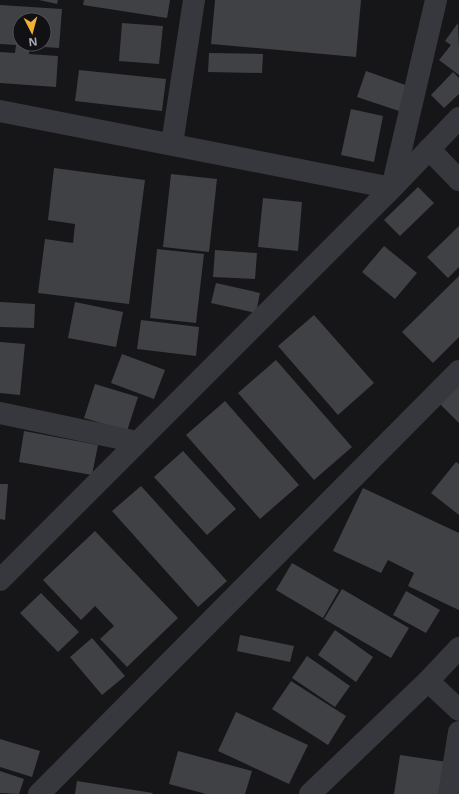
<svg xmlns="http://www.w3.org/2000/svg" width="459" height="794" font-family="'Open Sans',sans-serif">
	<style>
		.building { fill: #404145; fill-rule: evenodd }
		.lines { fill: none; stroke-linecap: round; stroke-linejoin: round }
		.minor { stroke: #37383d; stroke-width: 22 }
	</style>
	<rect width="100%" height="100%" fill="#161618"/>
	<!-- building -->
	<g class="building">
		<polygon points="39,0 58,0 57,4"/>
		<polygon points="84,0 170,0 167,18 83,5"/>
		<polygon points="215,0 361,0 356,57 211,44"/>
		<path d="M0,5L62,9L59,48L30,46L29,54L58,56L56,87L0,83V52L15,53L16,45L0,44ZM20,20H44V44H20Z"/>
		<polygon points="122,23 163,26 159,64 119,61"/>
		<polygon points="458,23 459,51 456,49 459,51 459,75 439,60 451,45 445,41"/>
		<polygon points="209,53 263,54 262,73 208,72"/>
		<polygon points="79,70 166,79 162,111 75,101"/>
		<polygon points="366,71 411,87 402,112 357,97"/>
		<polygon points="453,72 459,78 459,94 444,108 431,95"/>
		<polygon points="351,109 383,116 374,162 341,155"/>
		<polygon points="54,168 145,180 129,304 38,293 45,239 73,243 75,224 48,220"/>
		<polygon points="171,174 217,179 209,252 163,247"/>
		<polygon points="418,187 434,203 400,236 384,220"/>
		<polygon points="263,198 302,202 298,251 258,247"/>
		<polygon points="459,226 459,267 448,278 427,257"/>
		<polygon points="384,246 417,273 395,299 362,272"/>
		<polygon points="157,249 204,254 196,323 150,318"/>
		<polygon points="215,250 257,253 255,279 213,277"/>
		<polygon points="459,276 459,337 433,363 402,332"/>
		<polygon points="216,283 260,293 256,313 211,303"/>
		<polygon points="0,302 35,304 34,328 0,327"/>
		<polygon points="75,302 123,312 116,347 68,338"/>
		<polygon points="314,315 374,383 338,415 278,346"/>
		<polygon points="141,320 199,327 196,356 137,349"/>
		<polygon points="0,342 25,344 20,395 0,393"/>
		<polygon points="122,354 165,370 154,399 111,383"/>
		<polygon points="276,360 352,447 314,480 238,393"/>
		<polygon points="95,384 138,397 127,431 84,418"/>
		<polygon points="459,385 459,423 440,404"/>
		<polygon points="225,401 299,485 260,519 186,435"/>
		<polygon points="24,431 98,445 92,475 19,462"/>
		<polygon points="183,451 236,509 207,535 154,477"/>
		<polygon points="456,462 459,464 459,515 431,493"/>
		<polygon points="0,484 8,484 5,520 0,519"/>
		<polygon points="141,486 227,581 198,607 112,511"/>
		<polygon points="363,488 459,533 459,610 408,586 414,573 388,560 381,573 333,551"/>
		<polygon points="95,531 178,618 127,667 100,639 114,626 95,606 81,620 43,580"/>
		<polygon points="292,563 339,590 323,618 276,590"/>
		<polygon points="342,589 409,628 391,658 324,619"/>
		<polygon points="406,591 440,610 426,633 393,615"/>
		<polygon points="41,593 79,632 58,652 20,613"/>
		<polygon points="335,630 373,657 356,682 318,655"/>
		<polygon points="240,635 294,646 290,662 237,651"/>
		<polygon points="92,638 125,676 102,695 70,657"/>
		<polygon points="307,656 350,686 335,707 292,678"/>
		<polygon points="291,681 346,716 328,745 272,709"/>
		<polygon points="236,712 308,745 289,784 218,751"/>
		<polygon points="0,739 40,751 32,777 0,767"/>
		<polygon points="178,751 252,771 245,794 206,794 169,784"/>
		<polygon points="400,755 447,762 443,794 394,794"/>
		<polygon points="0,771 24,779 19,794 0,793"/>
		<polygon points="77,781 153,793 152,794 75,794"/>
	</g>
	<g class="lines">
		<!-- minor -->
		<g class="minor">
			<polyline points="0,111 392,188 436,0"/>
			<polyline points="172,144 194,0"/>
			<polyline points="429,149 459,180"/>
			<polyline points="0,413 137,442"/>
			<polyline points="0,580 392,188 459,118"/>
			<polyline points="428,681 459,710"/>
			<polyline points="39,794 459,371"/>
			<polyline points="310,794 428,681 459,648"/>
			<polyline points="449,794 459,732"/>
		</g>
	</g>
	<!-- north arrow -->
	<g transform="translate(32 32) rotate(174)"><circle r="19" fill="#111113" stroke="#4d4f55"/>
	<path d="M0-3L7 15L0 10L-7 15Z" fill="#f2b134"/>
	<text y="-6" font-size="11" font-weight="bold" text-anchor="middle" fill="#a8adb8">N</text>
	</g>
</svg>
